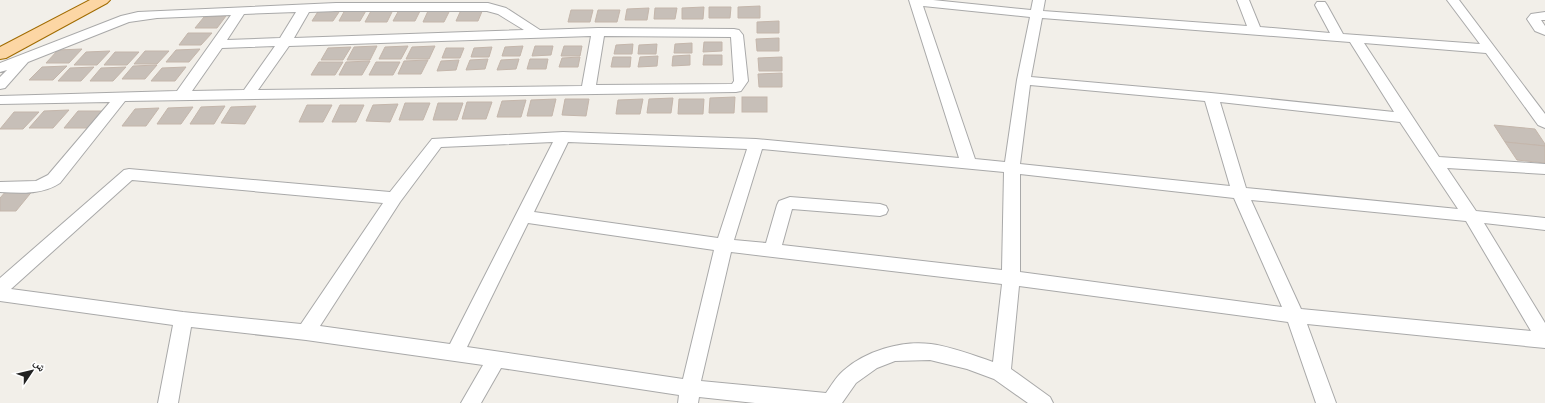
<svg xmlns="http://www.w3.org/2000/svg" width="1545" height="403" font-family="'Source Sans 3','Noto Naskh Arabic',sans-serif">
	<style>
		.building { fill: #c7bfb8; stroke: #c4b6ab }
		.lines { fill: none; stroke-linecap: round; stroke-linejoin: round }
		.minor-casing { stroke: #a9a9a9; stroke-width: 2 }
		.major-casing { stroke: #a06b00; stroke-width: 2 }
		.minor { fill: #fff; fill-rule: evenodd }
		.major { fill: #fcd6a4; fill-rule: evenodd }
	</style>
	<rect width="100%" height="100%" fill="#f2efe9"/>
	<!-- building -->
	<g class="building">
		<polygon points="760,6 760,18 738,18 738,7"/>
		<polygon points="704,7 703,19 682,19 682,8"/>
		<polygon points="709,7 731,7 730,18 709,18"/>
		<polygon points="649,8 647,20 625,20 627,9"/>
		<polygon points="655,8 677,8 675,19 654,19"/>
		<polygon points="341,9 333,21 312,21 319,10"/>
		<polygon points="367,9 360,21 339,21 345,10"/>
		<polygon points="421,9 415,21 393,21 399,10"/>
		<polygon points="483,9 478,21 456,21 461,10"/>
		<polygon points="393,10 387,22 365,22 371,11"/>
		<polygon points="450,10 444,22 423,22 428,11"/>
		<polygon points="571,10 593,10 590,22 568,22"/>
		<polygon points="598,10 620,10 617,22 595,22"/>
		<polygon points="226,16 217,28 195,28 204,17"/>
		<polygon points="779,21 779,33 757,33 757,22"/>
		<polygon points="188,33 212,33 201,45 179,45"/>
		<polygon points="779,38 779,51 757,51 756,39"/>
		<polygon points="704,42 722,42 722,51 703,52"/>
		<polygon points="692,43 692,53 674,53 675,44"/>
		<polygon points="633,44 632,54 614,54 616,45"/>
		<polygon points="657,44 656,54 638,54 639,45"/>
		<polygon points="377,46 370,60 347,60 354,47"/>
		<polygon points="408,46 401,59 379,59 385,47"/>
		<polygon points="435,46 429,59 406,59 412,47"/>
		<polygon points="523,46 520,56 502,56 505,47"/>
		<polygon points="535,46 553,46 551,55 532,56"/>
		<polygon points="564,46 582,46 580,56 561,56"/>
		<polygon points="351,47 343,60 321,60 328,48"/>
		<polygon points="492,47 489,57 471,57 474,48"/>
		<polygon points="446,48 464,48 460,58 442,58"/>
		<polygon points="82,49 69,63 46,63 58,50"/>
		<polygon points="200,49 189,62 166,62 176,50"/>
		<polygon points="110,51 97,65 74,65 86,52"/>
		<polygon points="145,51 169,51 157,64 134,64"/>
		<polygon points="115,52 139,52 127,65 104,65"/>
		<polygon points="690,55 690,65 672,66 673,56"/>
		<polygon points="704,55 722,55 722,65 703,65"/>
		<polygon points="658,56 657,66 638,67 640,57"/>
		<polygon points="580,57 578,67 559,67 562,58"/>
		<polygon points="613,57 631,57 630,67 611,67"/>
		<polygon points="782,57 782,71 759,71 758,58"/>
		<polygon points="488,59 485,69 466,70 470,60"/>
		<polygon points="519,59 516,69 497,70 501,60"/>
		<polygon points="530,59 548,59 546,69 527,69"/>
		<polygon points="428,60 421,74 398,74 404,61"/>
		<polygon points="459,60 456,70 437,71 441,61"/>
		<polygon points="370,61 362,75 339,75 346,62"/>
		<polygon points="319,62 343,62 335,75 311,75"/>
		<polygon points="376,62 400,62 393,75 369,75"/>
		<polygon points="157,65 145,79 122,79 133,66"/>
		<polygon points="67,66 53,80 29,80 42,67"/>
		<polygon points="94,67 81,81 58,81 70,68"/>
		<polygon points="126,67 113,81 90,81 101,68"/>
		<polygon points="186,67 175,81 151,81 162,68"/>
		<polygon points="782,73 782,87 759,87 758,74"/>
		<polygon points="735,97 734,113 709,113 710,98"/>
		<rect x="742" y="97" width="25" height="15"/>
		<polygon points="673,98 671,113 647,113 649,99"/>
		<polygon points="556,99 552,116 527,116 531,100"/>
		<polygon points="565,99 589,99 586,116 562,115"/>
		<polygon points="643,99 640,114 616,114 618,100"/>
		<polygon points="679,99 704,99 703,114 678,114"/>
		<polygon points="526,100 521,117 497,117 502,101"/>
		<polygon points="467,102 492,102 486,119 462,119"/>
		<polygon points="405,103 430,103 423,120 399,120"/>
		<polygon points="438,103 463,103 457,120 433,120"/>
		<polygon points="398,104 390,122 366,121 373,105"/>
		<polygon points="307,105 332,105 323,122 299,122"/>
		<polygon points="340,105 364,105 356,122 332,122"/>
		<polygon points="225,106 214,124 190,124 201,107"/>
		<polygon points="256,106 245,124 221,123 231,107"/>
		<polygon points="193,107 181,124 157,124 168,108"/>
		<polygon points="159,108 146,126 122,126 135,109"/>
		<polygon points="69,110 53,128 29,128 44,111"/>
		<polygon points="78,111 103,111 89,128 64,128"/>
		<polygon points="14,112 39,112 23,129 0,129"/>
		<polygon points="1494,125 1535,129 1545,144 1545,146 1505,142"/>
		<polygon points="1505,142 1545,146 1545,163 1517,160"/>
		<polygon points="34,189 16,211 0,211 0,198 7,190"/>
	</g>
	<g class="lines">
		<!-- minor casing -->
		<g class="minor-casing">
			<g id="minor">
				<path d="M909,0H933L1031,10L1033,0H1045L1043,11L1247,26L1237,0H1249L1260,27L1330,33L1315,5L1317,2H1325L1327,5L1343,34L1480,44L1447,0H1459L1545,114V128L1538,125L1486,53L1364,43L1439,157L1545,164V174L1447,168L1476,211L1545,218V230L1484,223L1545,323V348L1307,324L1336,403H1316L1288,322L1019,286L1011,369L1050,397L1053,403H1028L994,379L967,369L930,360L895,361L877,368L856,383L842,403H755L699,397L698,403H678L679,395L501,368L481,403H461L483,365L306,340L191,327L178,403H158L173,325L0,301V278L124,170L129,169L390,192L432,139L563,132L756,139L959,158ZM923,6L1030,17L1017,80L1005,162L975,159ZM1042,18L1350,42L1394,112L1211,93L1031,77ZM1030,85L1205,101L1230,186L1020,164ZM1220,102L1400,122L1458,209L1246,188ZM553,142L450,344L320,326L400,202L441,147ZM568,142L747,149L718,238L534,212ZM762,149L1004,172L1002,270L782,245L792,209L880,216L886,214L888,210L886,206L880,204L790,197L779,201L777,205L766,243L734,240ZM1020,174L1234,198L1282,307L1020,272ZM132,180L383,203L301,324L183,312L11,289ZM1251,200L1466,221L1531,331L1301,309ZM528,223L714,250L683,379L467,347ZM731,252L1002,284L993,362C973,355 952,347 931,344C902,340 865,351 843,371C836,377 831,386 826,393L701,381Z"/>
				<path d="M336,3H488L506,8L540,30L598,28L734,29L739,30L743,35L748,81L741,91L736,92L125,101L60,183C42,195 21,193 0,192V182L36,181L48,175L110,102L0,104V96L177,91L231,15L157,18L129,22L28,62L5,88L0,89V77L7,70L0,72V63L121,16L138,12ZM336,11H487L498,14L524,30L294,38L309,12ZM296,12L280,38L227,40L244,14ZM591,36L582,86L258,90L289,46ZM604,36L731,37L734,81L732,84L596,85ZM275,46L244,90L192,91L222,48Z"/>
				<polygon points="1545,12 1545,20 1541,20 1545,26 1545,35 1535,31 1527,19 1531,14"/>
			</g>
		</g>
		<!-- major casing -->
		<g class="major-casing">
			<polygon id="major" points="90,0 110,0 107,3 6,58 0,59 0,47"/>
		</g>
		<!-- minor -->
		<use href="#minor" class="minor"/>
		<!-- major -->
		<use href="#major" class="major"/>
	</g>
	<!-- north arrow -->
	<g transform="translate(32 371) rotate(55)" stroke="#ffffff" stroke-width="3" paint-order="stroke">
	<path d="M0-3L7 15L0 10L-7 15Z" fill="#222222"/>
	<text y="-6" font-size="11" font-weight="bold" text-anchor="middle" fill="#222222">ش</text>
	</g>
</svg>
